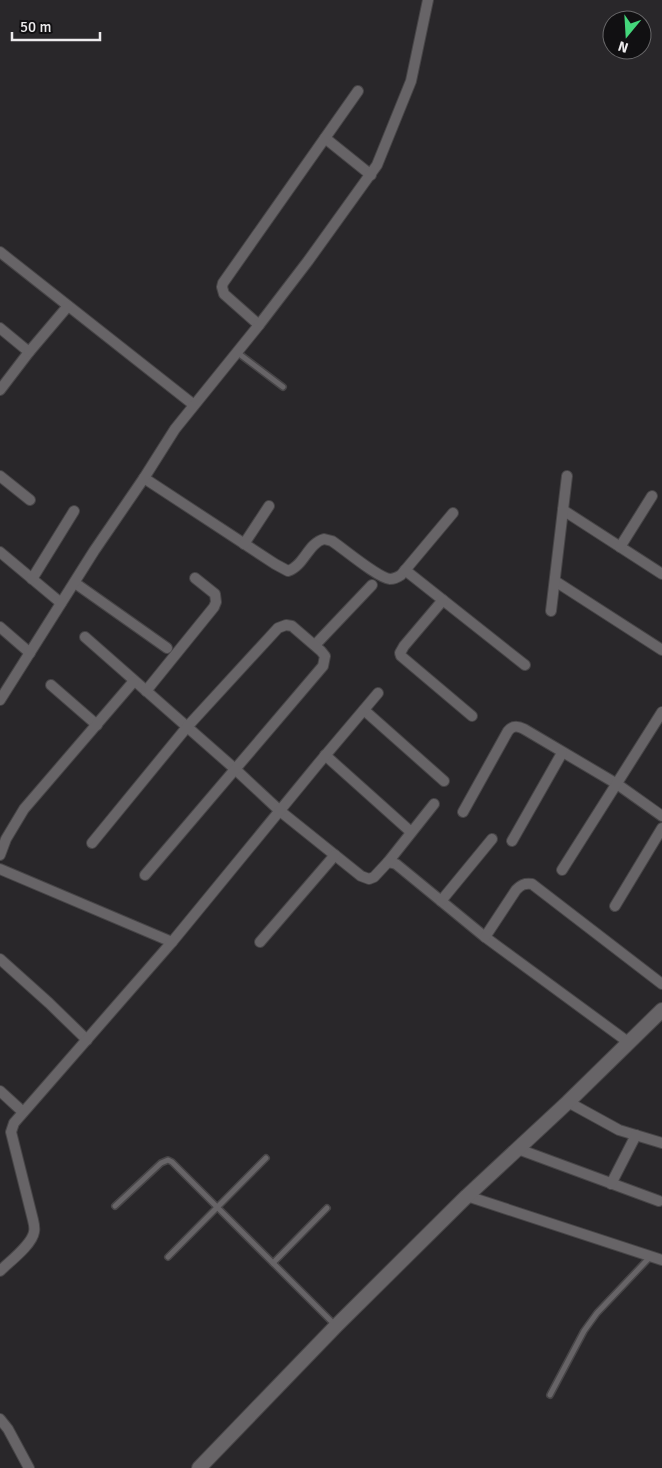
<svg xmlns="http://www.w3.org/2000/svg" width="662" height="1468" font-family="Signika,sans-serif">
	<style>
		.lines { fill: none; stroke-linecap: round; stroke-linejoin: round }
		.lane-casing { stroke: #474547; stroke-width: 8 }
		.street-casing { stroke: #474547; stroke-width: 12 }
		.secondary-casing { stroke: #474547; stroke-width: 16 }
		.lane { stroke: #676467; stroke-width: 5 }
		.street { stroke: #676467; stroke-width: 10 }
		.secondary { stroke: #676467; stroke-width: 14 }
	</style>
	<rect width="100%" height="100%" fill="#29272a"/>
	<g class="lines">
		<!-- lane casing -->
		<g class="lane-casing">
			<g id="lane">
				<polyline points="238,353 283,387"/>
				<polyline points="115,1206 161,1163 168,1160 172,1162 335,1325"/>
				<polyline points="168,1257 266,1158"/>
				<polyline points="273,1263 327,1208"/>
				<polyline points="550,1395 584,1331 597,1313 651,1256"/>
			</g>
		</g>
		<!-- street casing -->
		<g class="street-casing">
			<g id="street">
				<polyline points="325,138 371,175"/>
				<polyline points="0,252 194,405"/>
				<polyline points="259,325 224,294 222,287 223,283 358,91"/>
				<polyline points="0,328 29,352 0,390"/>
				<polyline points="29,352 68,306"/>
				<polyline points="0,476 30,500"/>
				<path d="M144,478L275,564L288,571C304,566 308,543 324,539L332,541C344,549 378,578 390,579C395,579 398,577 401,575L453,513"/>
				<polyline points="563,510 662,574"/>
				<polyline points="244,544 269,506"/>
				<polyline points="620,547 652,496"/>
				<polyline points="0,552 61,603"/>
				<polyline points="405,570 525,665"/>
				<polyline points="32,579 74,511"/>
				<polyline points="555,581 662,650"/>
				<polyline points="75,583 167,648"/>
				<polyline points="443,600 404,646 400,653 401,656 472,716"/>
				<polyline points="551,611 567,476"/>
				<polyline points="0,627 30,653"/>
				<polyline points="85,637 235,769 280,811 361,876 369,879 374,877 388,862 396,864 485,937 628,1042"/>
				<polyline points="315,645 372,585"/>
				<polyline points="51,685 97,725"/>
				<polyline points="146,691 214,607 216,602 215,594 195,578"/>
				<polyline points="0,700 94,551 144,478 175,429 259,325 308,261 377,165 411,81 428,0"/>
				<polyline points="364,710 444,781"/>
				<polyline points="325,755 411,832"/>
				<path d="M463,812L508,731C513,725 518,726 524,729L617,784L662,816"/>
				<polyline points="512,841 562,753"/>
				<polyline points="92,843 187,727 278,628 286,625 292,626 321,651 325,656 323,666 145,875"/>
				<polyline points="0,855 6,839 24,809 134,681"/>
				<polyline points="388,862 434,804"/>
				<polyline points="0,869 172,942"/>
				<polyline points="562,870 662,712"/>
				<polyline points="441,901 492,839"/>
				<polyline points="615,906 662,828"/>
				<path d="M485,937L516,890C521,885 524,883 532,884L662,984"/>
				<polyline points="260,942 335,855"/>
				<polyline points="0,959 49,1003 87,1040"/>
				<polyline points="0,1091 23,1112"/>
				<polyline points="568,1102 619,1130 662,1143"/>
				<polyline points="518,1149 659,1201"/>
				<polyline points="611,1184 636,1135"/>
				<polyline points="467,1196 662,1260"/>
				<path d="M0,1271C9,1262 32,1245 34,1232C35,1228 34,1224 33,1220L11,1132L14,1123L172,942L318,764L378,693"/>
				<polyline points="0,1419 8,1429 29,1468"/>
			</g>
		</g>
		<!-- secondary casing -->
		<g class="secondary-casing">
			<polyline id="secondary" points="199,1468 336,1326 467,1196 568,1102 662,1010"/>
		</g>
		<!-- lane -->
		<use href="#lane" class="lane"/>
		<!-- street -->
		<use href="#street" class="street"/>
		<!-- secondary -->
		<use href="#secondary" class="secondary"/>
	</g>
	<!-- north arrow -->
	<g transform="translate(627 35) rotate(198)"><circle r="24" fill="#111012" stroke="#69686a"/>
	<path d="M0-4L9 19L0 12L-9 19Z" fill="#44d77b"/>
	<text y="-8" font-size="14" font-weight="bold" text-anchor="middle" fill="#edebed">N</text>
	</g>
	<!-- scale -->
	<path d="M12 32v8h88v-8" fill="none" stroke="#edebed" stroke-width="2.5"/>
	<text x="20" y="32" font-size="15" fill="#edebed" stroke="#111012" stroke-width="4" paint-order="stroke">50 m</text>
</svg>
